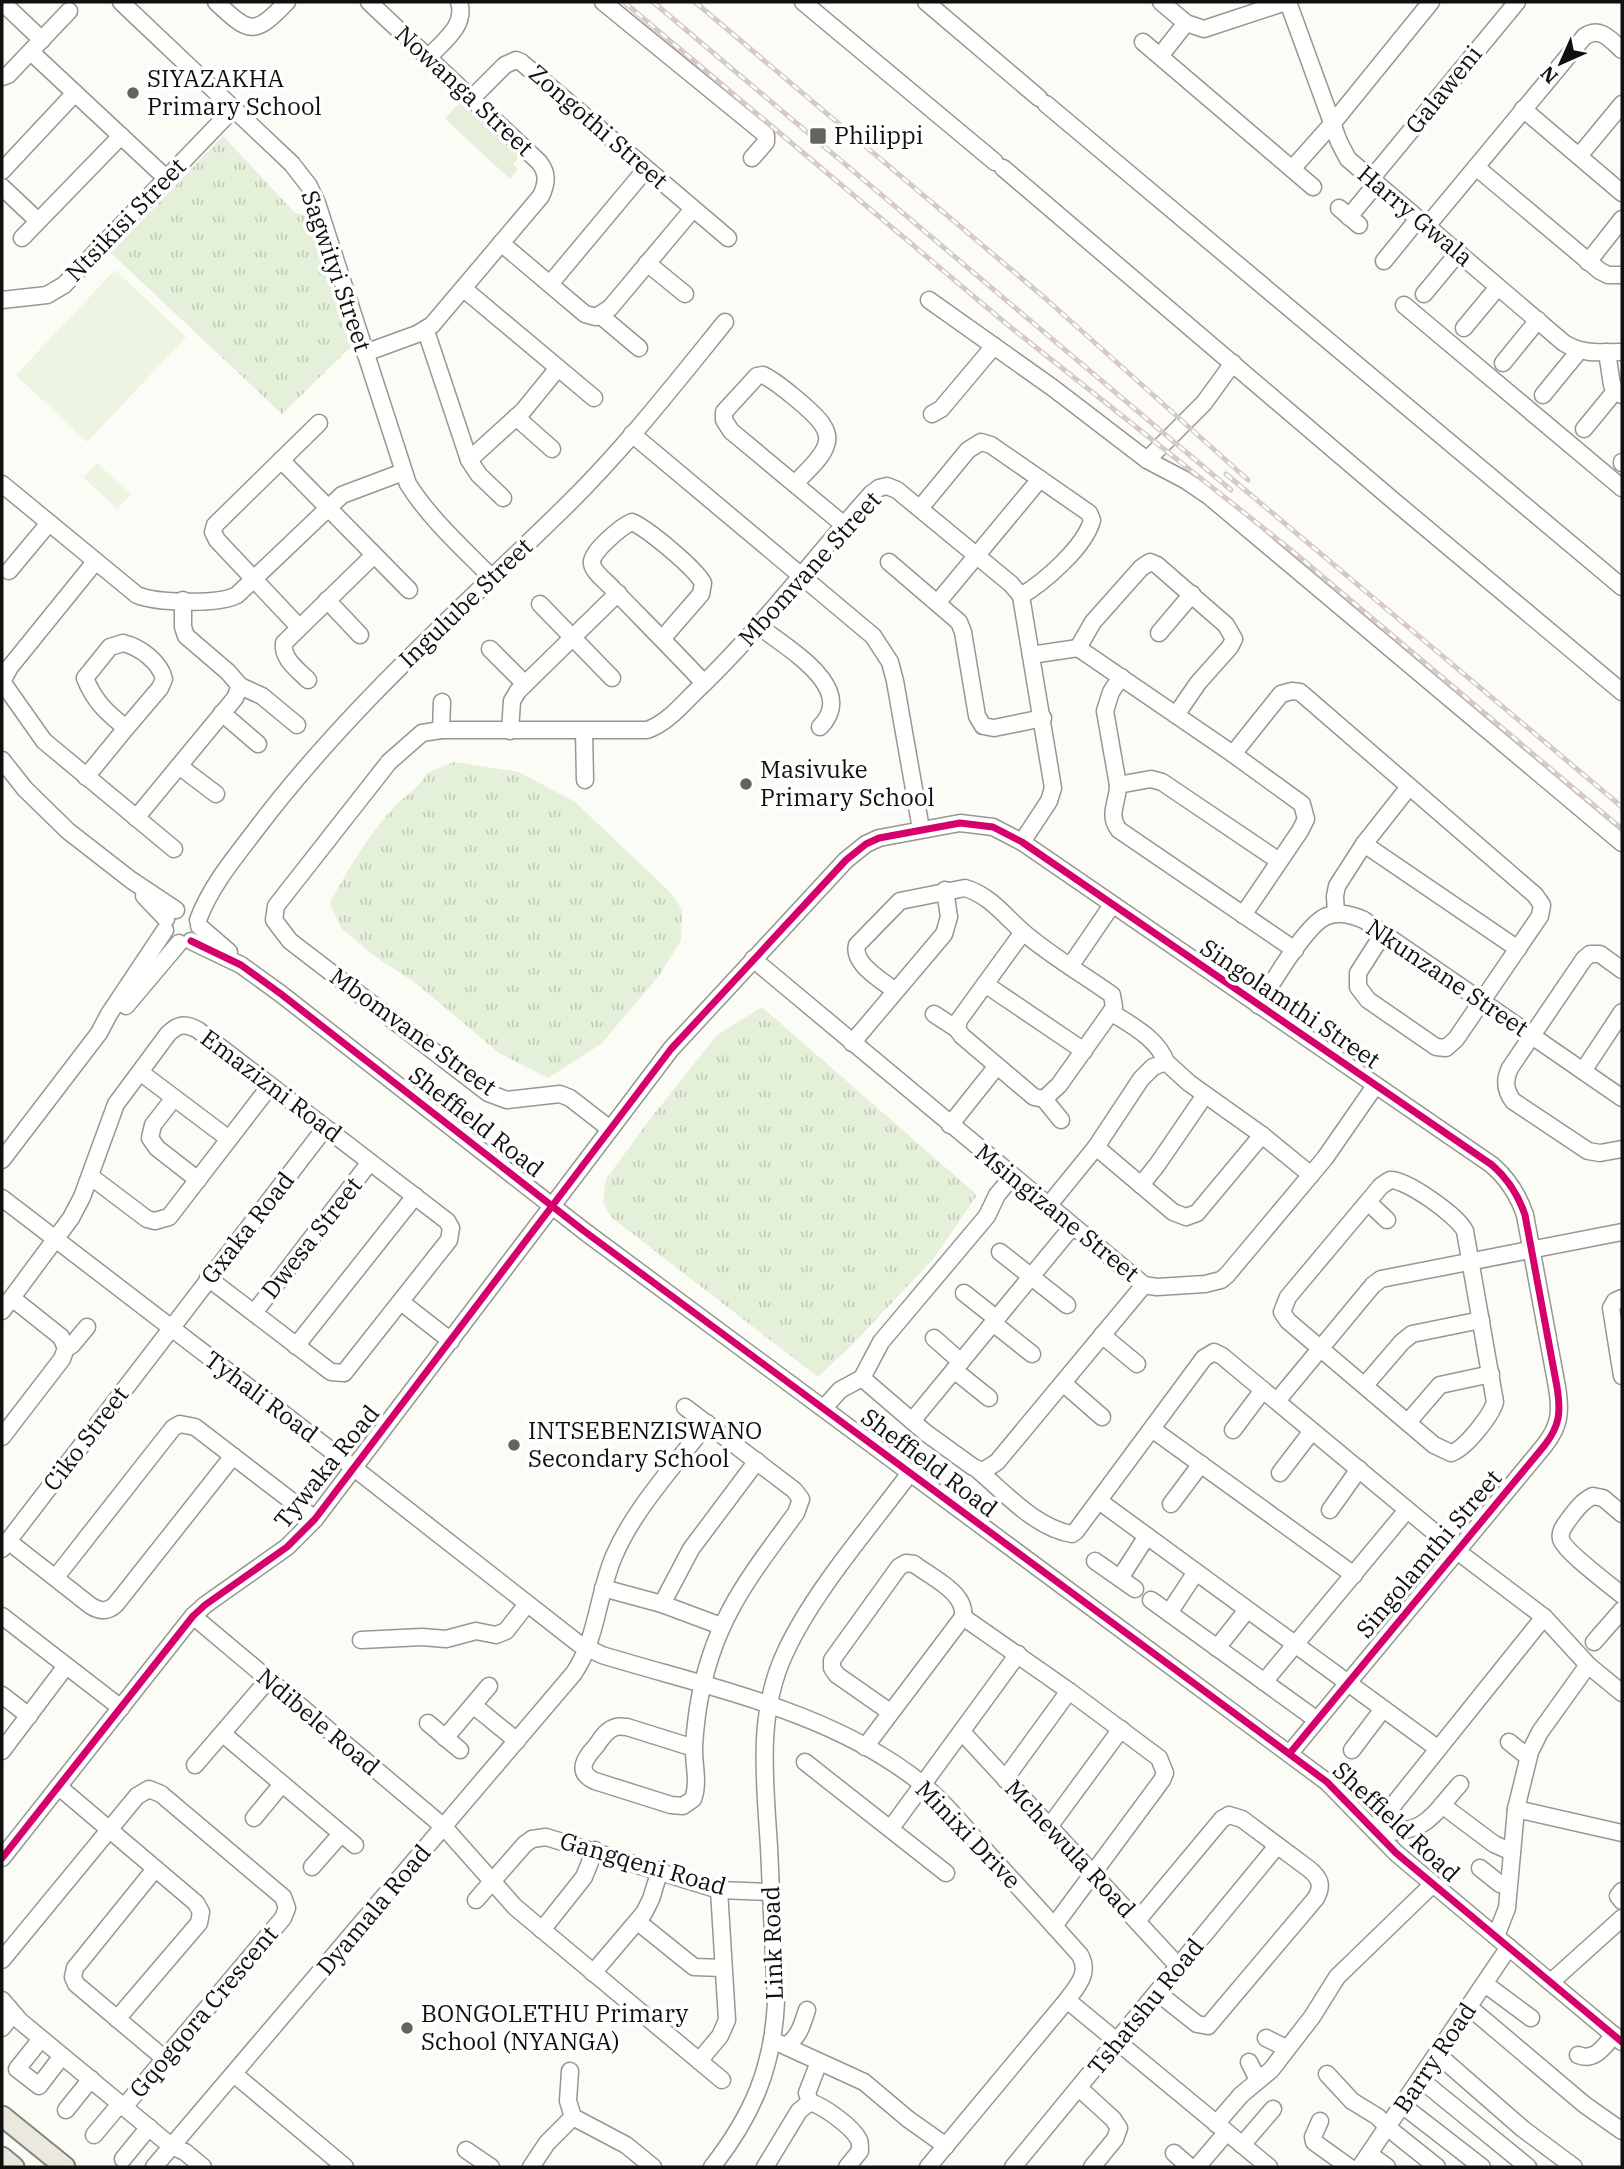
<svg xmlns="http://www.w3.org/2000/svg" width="1624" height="2169" font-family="'IBM Plex Serif',serif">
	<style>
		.grass { fill: url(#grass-tufts) }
		.garden { fill: #e4f0d9 }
		.pitch { fill: #edf4e2 }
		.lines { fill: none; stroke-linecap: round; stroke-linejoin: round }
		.minor-casing { stroke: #969694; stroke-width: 19 }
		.major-casing { stroke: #848481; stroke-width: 23 }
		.minor { stroke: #fffffe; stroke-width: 16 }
		.major { stroke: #ebe9dd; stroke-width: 19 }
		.rail-casing { stroke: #d7c9c7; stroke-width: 5 }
		.rail { stroke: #fff; stroke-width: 2.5; stroke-dasharray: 8; stroke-linecap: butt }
		.cycleway-casing { stroke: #fff; stroke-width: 11 }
		.cycleway { stroke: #d6006c; stroke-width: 7 }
		.poi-dot { fill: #636361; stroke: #fff; stroke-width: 2.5 }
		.labels { text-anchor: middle; stroke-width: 7; stroke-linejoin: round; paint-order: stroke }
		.poi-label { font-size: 24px; fill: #101010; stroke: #fff; text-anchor: start }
		.street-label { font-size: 24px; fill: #101010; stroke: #fff }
	</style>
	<defs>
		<pattern id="grass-tufts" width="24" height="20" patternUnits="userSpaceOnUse" patternTransform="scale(1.75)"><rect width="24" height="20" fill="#e4f0d9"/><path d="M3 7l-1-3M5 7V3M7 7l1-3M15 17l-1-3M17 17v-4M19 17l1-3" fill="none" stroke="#c3cdb9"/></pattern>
	</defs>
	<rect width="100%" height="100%" fill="#fcfcf7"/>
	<!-- grass -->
	<g class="grass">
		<polygon points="223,136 295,213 309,217 351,347 282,414 111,253"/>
		<path d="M454,762L519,772L575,802L672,894L682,910L681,941L658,977L601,1044L548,1078L499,1053L417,984L373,955L341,928L330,903C347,870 368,836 393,808C405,795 419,789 427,773Z"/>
		<polygon points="762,1007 977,1195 934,1258 852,1345 818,1377 611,1217 603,1202 606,1179 651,1118 717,1035"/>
	</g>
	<!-- garden -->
	<polygon class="garden" points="460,102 519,157 513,164 518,169 510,179 445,119"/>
	<!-- pitch -->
	<g class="pitch">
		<polygon points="115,270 186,337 87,442 16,375"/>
		<polygon points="97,463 131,495 117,509 83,477"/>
	</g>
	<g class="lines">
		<!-- minor casing -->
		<g class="minor-casing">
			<g id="minor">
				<polyline points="2,2 42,40"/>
				<path d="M121,2L292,164L309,186L317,203L408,484C430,519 463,548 492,578"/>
				<path d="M216,2C250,34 254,36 287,2"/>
				<polyline points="603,2 766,135 766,142 752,158"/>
				<polyline points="803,2 995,162"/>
				<polyline points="926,2 1039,98"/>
				<polyline points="1161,2 1186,23 1204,29 1286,2"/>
				<path d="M1288,2L1339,142L1348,159L1564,343C1583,355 1601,352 1622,352"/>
				<polyline points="1143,42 1313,187"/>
				<polyline points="31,52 166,178"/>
				<polyline points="1160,56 1186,23"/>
				<path d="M428,58C442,42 467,26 459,2"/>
				<polyline points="2,77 8,75 69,11"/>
				<polyline points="471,99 505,65 516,60 521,62 728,238"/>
				<polyline points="1046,104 1622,587"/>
				<polyline points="1523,109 1622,193"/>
				<polyline points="1579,156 1622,104"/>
				<polyline points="1476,167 1600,271 1608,275 1622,275"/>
				<polyline points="1003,168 1395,502 1622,692"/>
				<polyline points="1292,169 1332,124 1431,2"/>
				<polyline points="2,171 75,93"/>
				<polyline points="1371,179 1517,2"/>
				<polyline points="2,187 38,221"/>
				<polyline points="1339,208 1359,225"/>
				<polyline points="1349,217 1376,184"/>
				<path d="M1427,226L1584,37C1599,25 1611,40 1622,50"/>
				<polyline points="22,238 121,136"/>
				<polyline points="501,243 585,314 596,317 610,308 693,209"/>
				<polyline points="1384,261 1418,219"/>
				<polyline points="1588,262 1622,219"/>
				<polyline points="647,263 685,294"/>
				<polyline points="550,284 646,169"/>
				<polyline points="464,289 594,398"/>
				<polyline points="1424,294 1458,253"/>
				<polyline points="2,300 47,295 64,285 234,108"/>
				<polyline points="929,300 1053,388 1147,460 1185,480 1210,497 1622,843"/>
				<polyline points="1404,305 1622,488"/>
				<polyline points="601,316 639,348"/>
				<polyline points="1464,328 1498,287"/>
				<polyline points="426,331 469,460 479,475 503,498"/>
				<polyline points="1607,352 1612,385 1622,395"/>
				<path d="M365,353L417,334L432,325L541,196C547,183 548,173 539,162L369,2"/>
				<polyline points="1503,363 1538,320"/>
				<polyline points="1543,395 1579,351"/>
				<polyline points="932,414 941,409 994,346"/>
				<polyline points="516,417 552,449"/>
				<polyline points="1584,429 1616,390"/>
				<polyline points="632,434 873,636 890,662 895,681 921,829"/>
				<polyline points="281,460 409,590"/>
				<polyline points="469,460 523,411 558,368"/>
				<polyline points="1147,460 1204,403 1233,363"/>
				<polyline points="1622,463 1622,462"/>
				<path d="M2,484L137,595C156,603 219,605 237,595L342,495L403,472"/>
				<path d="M795,484C805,472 822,459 826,445C829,438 826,430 822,424C814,412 776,381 763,375L757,376L724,412V420L731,431L844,525"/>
				<path d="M921,507L968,450L981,442L991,445L1089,513L1092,520C1085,547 1044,582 1021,596"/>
				<polyline points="95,562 10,667 4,678 3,683 44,741 174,849"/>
				<polyline points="889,562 959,622 963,632 977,716 983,726 994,728 1043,718"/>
				<polyline points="9,571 49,523"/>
				<polyline points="183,600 183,627 186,636 228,672 240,686"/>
				<polyline points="327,600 360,635"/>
				<polyline points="938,602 1040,479"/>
				<polyline points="540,604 612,678"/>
				<path d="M759,626C786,648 859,688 820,727"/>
				<polyline points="299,627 217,540 213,532 215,525 319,423"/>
				<polyline points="1159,633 1192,594"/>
				<path d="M662,639L701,594L703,583C695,568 648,529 632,522C622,526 589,553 592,564C594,573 607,582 613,589C643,620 674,651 704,683"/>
				<path d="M123,643C140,647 160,662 164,679L160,688L126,728C107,713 94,701 85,678L110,647Z"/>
				<polyline points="1078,648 1093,622 1141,568 1150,562 1157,565 1226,625 1234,639 1230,647 1198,683 1176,715"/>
				<polyline points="490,649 525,684"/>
				<polyline points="1031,655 1078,648 1233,754 1302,804 1306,819 1300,831 1243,915"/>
				<path d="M1121,677L1111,692L1105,711L1118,785C1118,802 1107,815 1119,830L1295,950"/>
				<path d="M308,680C297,669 282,659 284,643L374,555"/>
				<polyline points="240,686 262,696 297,725"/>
				<polyline points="222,713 258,744"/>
				<polyline points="441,730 442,702"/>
				<polyline points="510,731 512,701 518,691 618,593"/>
				<polyline points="584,731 585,780"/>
				<polyline points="1233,754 1281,694 1292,691 1300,692 1535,895 1542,905 1540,916 1456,1039 1446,1048 1436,1047 1368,1000 1358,987 1358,973 1383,934"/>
				<polyline points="2,760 25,789 68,831 131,880 176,910"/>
				<polyline points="179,766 216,794"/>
				<polyline points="86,777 126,728"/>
				<polyline points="1118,785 1151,779 1162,782 1279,861"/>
				<polyline points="136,818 235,698 240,686"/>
				<polyline points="1364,844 1518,949"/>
				<polyline points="144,896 166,919"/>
				<polyline points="1336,914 1335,896 1337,886 1364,844 1409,787"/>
				<path d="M198,920C211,885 236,856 258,827C348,708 460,610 566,506C624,449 674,385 725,322"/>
				<polyline points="199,926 229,952"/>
				<polyline points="191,941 241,965 281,994 584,1231 1327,1782 1396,1853 1622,2042"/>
				<polyline points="753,959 1144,1285 1157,1287 1205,1284 1221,1280 1227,1275 1325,1158 1375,1086"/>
				<polyline points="1071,965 1112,905"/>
				<path d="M1622,970L1600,954H1590L1584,959L1510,1068C1504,1080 1505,1090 1513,1101L1588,1151L1600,1153L1622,1149"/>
				<polyline points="985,984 1084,1051"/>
				<path d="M895,991C882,980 852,964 857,945L900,901L965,888C989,895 1004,915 1022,931C1048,954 1084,975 1112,995L1114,1007L1111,1012L1059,1085L1044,1099L1034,1097L962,1036L957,1029L959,1020L1023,932"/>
				<path d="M1258,1005C1272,984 1306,924 1327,916C1340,911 1352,915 1364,920L1622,1098"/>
				<polyline points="126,1006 179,943"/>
				<path d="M1111,1012C1132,1026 1157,1038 1166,1062"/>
				<polyline points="934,1014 957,1029"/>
				<polyline points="852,1043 944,934 949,917 945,890"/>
				<polyline points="1166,1062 1189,1083 1262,1135 1311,1175"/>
				<polyline points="1583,1071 1622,1012"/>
				<polyline points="140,1072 229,1139"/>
				<polyline points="174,1098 153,1125 150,1138 157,1148 198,1180"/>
				<polyline points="1044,1099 1061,1120"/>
				<polyline points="950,1125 997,1066"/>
				<path d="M610,1129L570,1098L560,1094L507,1100L488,1093L290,941L274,920L276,906L389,762L422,733L441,730H647C665,724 679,708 693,694C758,633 812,560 871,494L879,488L887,486L897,490L1011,584L1021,596L1053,788L1049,801L1022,842"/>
				<polyline points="1096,1147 1173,1212 1186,1217 1197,1213 1262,1135"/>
				<polyline points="2,1160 99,1033 109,1014 165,930"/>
				<polyline points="90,1176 147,1219 155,1221 169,1217 270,1086"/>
				<path d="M1390,1180C1406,1179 1458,1216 1465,1231L1495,1402C1491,1416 1465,1449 1451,1453L1434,1445L1288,1321L1282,1312L1288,1297L1381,1186Z"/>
				<polyline points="1141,1185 1157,1165 1205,1095"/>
				<path d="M2,1198L354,1468L579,1644L602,1655C710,1688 831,1711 921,1783C944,1802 964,1826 983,1848C1016,1884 1048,1919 1080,1955C1090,1973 1078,1985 1067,2000L928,2167"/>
				<polyline points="1368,1202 1387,1220"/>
				<polyline points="1048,1206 1096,1147 1141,1079 1153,1067 1166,1062"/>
				<polyline points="1000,1252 1067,1305"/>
				<polyline points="964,1293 997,1319"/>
				<polyline points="1622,1298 1615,1301 1611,1308 1622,1376"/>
				<polyline points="401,1302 451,1341"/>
				<path d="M2,1311L71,1218L82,1197L116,1104L168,1034C178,1024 185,1023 198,1030L447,1221L451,1228L449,1240L344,1373L331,1372L208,1278"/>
				<polyline points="254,1313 370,1162"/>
				<polyline points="993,1323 1032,1354"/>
				<polyline points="1102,1335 1137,1364"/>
				<polyline points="934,1338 961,1362"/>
				<polyline points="296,1346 415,1196"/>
				<polyline points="66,1348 72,1345 87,1327"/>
				<polyline points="954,1370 989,1398"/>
				<polyline points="862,1378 926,1433 973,1467 983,1471 997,1462 1144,1285"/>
				<polyline points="1063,1383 1102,1417"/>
				<polyline points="1365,1385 1402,1342 1412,1334 1481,1320"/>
				<polyline points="1277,1401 1373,1285 1381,1279 1622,1232"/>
				<path d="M685,1407L794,1490L801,1499L796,1513C747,1580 712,1622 698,1708C696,1722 694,1736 694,1751C694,1766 699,1784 693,1799L683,1806L671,1805L595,1781C575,1772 585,1758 596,1746C601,1739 607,1729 616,1727C620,1726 623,1727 627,1727L694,1748"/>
				<polyline points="824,1408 840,1390 862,1378 881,1342 987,1216 997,1195 1012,1177"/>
				<polyline points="912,1421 1072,1227"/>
				<polyline points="1408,1422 1440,1385 1491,1374"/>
				<polyline points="1152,1429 1354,1575"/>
				<polyline points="1233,1430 1263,1390"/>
				<polyline points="2,1437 62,1359 66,1348 61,1337 12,1298"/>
				<path d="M979,1471C1006,1494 1036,1528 1072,1534L1076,1531L1204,1358L1214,1352L1222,1356L1457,1551L1544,1617L1588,1665L1622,1693"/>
				<polyline points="1280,1473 1312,1431"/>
				<polyline points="1099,1501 1437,1748"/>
				<polyline points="1171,1504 1201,1464"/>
				<polyline points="1330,1510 1359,1469"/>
				<path d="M1622,1514L1603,1498L1593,1496C1582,1501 1576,1510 1569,1519C1565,1525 1559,1531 1561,1539C1564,1551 1610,1585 1622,1595"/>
				<path d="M8,1541L91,1606C101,1612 108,1612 116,1604L233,1456"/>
				<polyline points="2,1549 325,1128"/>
				<polyline points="1095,1561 1135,1589"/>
				<polyline points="56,1577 173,1428 180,1424 195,1427 315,1519"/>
				<polyline points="1120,1578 1147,1536"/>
				<polyline points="603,1588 662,1604 721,1626"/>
				<polyline points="1151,1600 1317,1720"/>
				<polyline points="662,1604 691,1549 757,1461"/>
				<polyline points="1169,1613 1196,1572"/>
				<polyline points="2,1616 121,1708"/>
				<polyline points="193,1616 444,1827 515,1907 722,2080"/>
				<polyline points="963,1617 1069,1691 1159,1758 1165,1773 1162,1780 1054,1926"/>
				<polyline points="361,1640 422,1637 446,1639 476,1631 496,1635 506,1631 527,1604"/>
				<polyline points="1594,1642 1622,1610"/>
				<polyline points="1217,1648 1247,1610"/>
				<polyline points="1264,1682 1407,1510"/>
				<polyline points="2,1695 29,1716"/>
				<polyline points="473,1705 517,1741"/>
				<polyline points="428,1723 460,1750"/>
				<polyline points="962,1732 1179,1967"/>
				<polyline points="223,1734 355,1845"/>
				<polyline points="445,1738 489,1686"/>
				<polyline points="1509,1742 1528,1757"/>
				<path d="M865,1747L963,1617C967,1593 931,1577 914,1564L906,1563L899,1567L832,1660V1668L837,1675L890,1712"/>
				<polyline points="1352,1750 1383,1709"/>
				<polyline points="2,1751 66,1666"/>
				<polyline points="805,1762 946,1873"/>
				<polyline points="195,1765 268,1680"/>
				<polyline points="1005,1779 1069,1691"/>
				<polyline points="59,1787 196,1903 201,1912 199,1923 117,2019"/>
				<polyline points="1442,1805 1494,1844 1512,1852"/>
				<polyline points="1516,1809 1622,1833"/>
				<polyline points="254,1818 282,1784"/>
				<polyline points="1049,1827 1121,1729"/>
				<polyline points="891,1828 1018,1654"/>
				<polyline points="1374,1829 1544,1617"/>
				<path d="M1378,1833C1429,1831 1428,1820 1460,1784"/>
				<path d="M2,1858L193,1616L205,1605L287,1547L315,1519L671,1049L846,860L866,844L879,838L960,823L993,827L1022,842L1492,1165C1508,1179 1518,1194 1525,1215L1557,1387C1561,1412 1560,1426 1544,1446L1290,1753"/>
				<polyline points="312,1867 341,1834"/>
				<polyline points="1480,1868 1500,1884 1508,1886"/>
				<polyline points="155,1869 75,1968 73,1977 76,1984 165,2059"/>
				<polyline points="1622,1891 1618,1896 1622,1901"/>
				<polyline points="476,1900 525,1844 532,1839 546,1837 719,1890 771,1892"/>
				<path d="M1137,1921L1222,1819L1229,1815L1242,1819L1309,1869C1320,1878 1323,1885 1316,1898L1208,2026L1197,2024L1158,1993"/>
				<polyline points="638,1922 694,1967 723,1968"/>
				<polyline points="542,1930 584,1877 595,1850"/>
				<polyline points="1496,1936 1507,1908 1516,1809 1530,1752 1540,1732 1588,1665"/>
				<polyline points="2,1960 137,1796 149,1789 161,1794 283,1897 287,1908 283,1918 124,2107"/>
				<polyline points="593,1973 644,1913 651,1899 660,1870"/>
				<polyline points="1551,1982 1622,1918"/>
				<polyline points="1485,1984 1531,2018"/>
				<polyline points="2,2000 20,2021 171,2146 185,2152 203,2167"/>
				<polyline points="1067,2000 1269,2167"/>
				<polyline points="1469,2007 1585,2105 1622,2131"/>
				<polyline points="2,2028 13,2014"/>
				<polyline points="1266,2038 1286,2048"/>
				<polyline points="41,2039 17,2069 39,2086 62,2056"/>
				<polyline points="772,2040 864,2082 908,2119 946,2146"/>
				<path d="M787,2045C800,2036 802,2024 807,2010"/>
				<polyline points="1437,2054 1523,2129 1574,2167"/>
				<path d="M1578,2055C1595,2062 1604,2046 1614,2035"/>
				<polyline points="699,2061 720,2036 727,2020 719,1890"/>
				<polyline points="1249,2062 1258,2080"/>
				<polyline points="570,2071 568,2101 573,2117 626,2145 653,2167"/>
				<polyline points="234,2074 345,2167"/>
				<polyline points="1327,2074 1352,2101 1378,2117 1387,2127 1437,2167"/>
				<polyline points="1420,2079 1528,2167"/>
				<polyline points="1079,2088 1113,2119 1119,2128 1115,2139 1092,2167"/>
				<polyline points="810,2102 807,2093 819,2062"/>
				<polyline points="1402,2105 1482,2167"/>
				<polyline points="66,2110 91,2079"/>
				<polyline points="1320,2121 1313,2137 1314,2142 1349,2167"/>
				<polyline points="1216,2124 1241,2095 1271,2070 1312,2017 1337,1977 1433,1884"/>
				<polyline points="94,2135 120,2104"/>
				<polyline points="1242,2145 1273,2109"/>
				<polyline points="466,2150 491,2167"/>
				<polyline points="1174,2153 1190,2167"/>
				<polyline points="1369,2154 1387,2167"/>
				<polyline points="123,2159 149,2127"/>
				<path d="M154,2167L574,1673C597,1639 598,1593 614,1556C635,1507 675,1466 707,1423"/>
				<polyline points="531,2167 547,2143 573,2117"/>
				<path d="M712,2167C752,2116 773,2068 776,2002C774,1950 771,1899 769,1847C765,1781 756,1715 785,1653C813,1592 869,1528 910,1473"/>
				<path d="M765,2167L799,2111L810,2102C823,2106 852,2126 859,2140C860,2142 860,2149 860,2151L847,2167"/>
				<polyline points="1013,2167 1277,1846"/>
				<polyline points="1197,2167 1226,2133"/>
				<polyline points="1360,2167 1509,1947"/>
			</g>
		</g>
		<!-- major casing -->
		<g class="major-casing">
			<g id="major">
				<polyline points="2,2116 65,2167"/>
				<polyline points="2,2157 14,2167"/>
			</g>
		</g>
		<!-- minor -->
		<use href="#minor" class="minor"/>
		<!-- major -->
		<use href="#major" class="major"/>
		<!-- rail casing -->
		<g class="rail-casing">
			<g id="rail">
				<polyline points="624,2 1009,326 1291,550 1622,829"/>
				<polyline points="653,2 1231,490"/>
				<polyline points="695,2 1046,299 1248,480"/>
				<polyline points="1226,474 1622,807"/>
			</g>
		</g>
		<!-- rail -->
		<use href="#rail" class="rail"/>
		<!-- cycleway casing -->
		<g class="cycleway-casing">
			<g id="cycleway">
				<polyline points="191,941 241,965 281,994 584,1231 1327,1782 1396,1853 1622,2042"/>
				<path d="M2,1858L193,1616L205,1605L287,1547L315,1519L671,1049L846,860L866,844L879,838L960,823L993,827L1022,842L1492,1165C1508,1179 1518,1194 1525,1215L1557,1387C1561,1412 1560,1426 1544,1446L1290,1753"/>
			</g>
		</g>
		<!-- cycleway -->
		<use href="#cycleway" class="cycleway"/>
	</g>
	<!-- markers -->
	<g class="poi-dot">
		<circle cx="133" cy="93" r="7"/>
		<rect x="809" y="127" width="18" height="18" rx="3.5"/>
		<circle cx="746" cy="784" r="7"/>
		<circle cx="514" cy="1445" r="7"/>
		<circle cx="407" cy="2028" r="7"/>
	</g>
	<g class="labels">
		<!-- poi labels -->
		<g class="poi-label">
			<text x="147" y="87">SIYAZAKHA<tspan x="147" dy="28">Primary School</tspan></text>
			<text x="834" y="144">Philippi</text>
			<text x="760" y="778">Masivuke<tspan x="760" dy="28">Primary School</tspan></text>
			<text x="528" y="1439">INTSEBENZISWANO<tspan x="528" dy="28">Secondary School</tspan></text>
			<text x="421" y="2022">BONGOLETHU Primary<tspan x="421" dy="28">School (NYANGA)</tspan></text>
		</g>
		<!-- street labels -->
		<g class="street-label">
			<text transform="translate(1444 90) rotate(-51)" y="8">Galaweni</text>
			<text transform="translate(464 91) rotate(43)" y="8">Nowanga Street</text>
			<text transform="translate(598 127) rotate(41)" y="8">Zongothi Street</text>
			<text transform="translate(1415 216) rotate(40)" y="8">Harry Gwala</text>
			<text transform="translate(126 220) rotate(-46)" y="8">Ntsikisi Street</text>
			<text transform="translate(336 271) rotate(71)" y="8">Sagwityi Street</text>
			<text transform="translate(810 569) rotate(-48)" y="8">Mbomvane Street</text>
			<text transform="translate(466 603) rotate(-44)" y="8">Ingulube Street</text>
			<text transform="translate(1447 978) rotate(34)" y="8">Nkunzane Street</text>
			<text transform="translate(1290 1004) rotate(34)" y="8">Singolamthi Street</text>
			<text transform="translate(413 1032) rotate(36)" y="8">Mbomvane Street</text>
			<text transform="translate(271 1086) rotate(37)" y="8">Emazizni Road</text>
			<text transform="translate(476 1122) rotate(38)" y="8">Sheffield Road</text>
			<text transform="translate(1057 1213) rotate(39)" y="8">Msingizane Street</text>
			<text transform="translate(248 1228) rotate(-52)" y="8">Gxaka Road</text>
			<text transform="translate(312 1238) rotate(-52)" y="8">Dwesa Street</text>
			<text transform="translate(261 1397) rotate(37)" y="8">Tyhali Road</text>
			<text transform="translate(86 1439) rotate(-53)" y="8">Ciko Street</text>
			<text transform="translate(929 1463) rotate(37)" y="8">Sheffield Road</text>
			<text transform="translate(327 1467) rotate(-51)" y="8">Tywaka Road</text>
			<text transform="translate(1429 1554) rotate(-50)" y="8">Singolamthi Street</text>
			<text transform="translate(318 1722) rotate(40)" y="8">Ndibele Road</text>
			<text transform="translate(1396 1822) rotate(43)" y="8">Sheffield Road</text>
			<text transform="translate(968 1835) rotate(46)" y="8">Minixi Drive</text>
			<text transform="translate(1070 1849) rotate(47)" y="8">Mchewula Road</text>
			<text transform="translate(643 1864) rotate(16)" y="8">Gangqeni Road</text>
			<text transform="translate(374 1910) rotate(-50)" y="8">Dyamala Road</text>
			<text transform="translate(773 1943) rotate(-92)" y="8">Link Road</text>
			<text transform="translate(1146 2007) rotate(-51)" y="8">Tshatshu Road</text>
			<text transform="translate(204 2012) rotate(-50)" y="8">Gqogqora Crescent</text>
			<text transform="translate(1435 2058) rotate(-56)" y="8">Barry Road</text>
		</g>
	</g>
	<!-- border -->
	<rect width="1624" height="2169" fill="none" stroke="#101010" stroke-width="7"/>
	<!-- north arrow -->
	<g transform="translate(1561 63) rotate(225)" stroke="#ffffff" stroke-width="5" paint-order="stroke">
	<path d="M0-5L12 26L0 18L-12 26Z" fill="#101010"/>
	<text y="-10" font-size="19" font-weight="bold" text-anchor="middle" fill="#101010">N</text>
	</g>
</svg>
